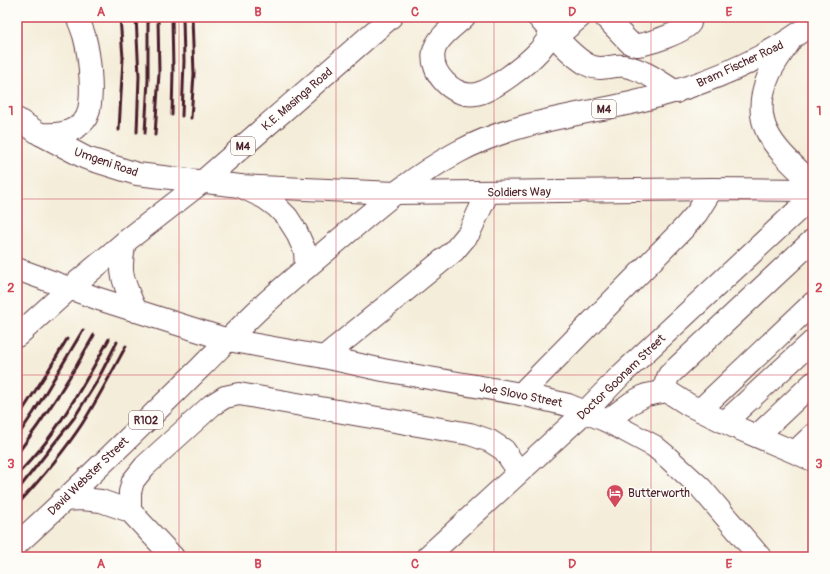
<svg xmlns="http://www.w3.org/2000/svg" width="830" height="574" font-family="Pangolin,sans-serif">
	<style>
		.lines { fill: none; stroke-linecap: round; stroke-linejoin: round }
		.minor-casing { stroke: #643e45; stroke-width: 24 }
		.major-casing { stroke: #643e45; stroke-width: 24 }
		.highway-casing { stroke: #643e45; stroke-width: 24 }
		.minor { stroke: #fff; stroke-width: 22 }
		.major { stroke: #fff; stroke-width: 22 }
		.highway { stroke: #fff; stroke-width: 22 }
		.rail { stroke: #4a1f2b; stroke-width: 3 }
		.grid { fill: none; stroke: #d1495b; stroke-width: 1; stroke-opacity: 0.55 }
		.labels { text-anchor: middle; stroke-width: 3; stroke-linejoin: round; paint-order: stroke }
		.shield { fill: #fdfcf7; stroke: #806168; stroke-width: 1 }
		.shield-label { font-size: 11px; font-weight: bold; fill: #4a1f2b }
		.street-label { font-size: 12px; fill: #4a1f2b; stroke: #fdfcf7 }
		.poi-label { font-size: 12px; fill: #4a1f2b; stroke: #fdfcf7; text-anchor: start }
		.neatline { fill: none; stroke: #d1495b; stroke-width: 1.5 }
		.grid-label { font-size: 13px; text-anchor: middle; font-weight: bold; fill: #d1495b }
	</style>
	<rect width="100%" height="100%" fill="#fdfcf7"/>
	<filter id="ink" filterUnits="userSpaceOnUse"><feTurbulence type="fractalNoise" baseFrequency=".025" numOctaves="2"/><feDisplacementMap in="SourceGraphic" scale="8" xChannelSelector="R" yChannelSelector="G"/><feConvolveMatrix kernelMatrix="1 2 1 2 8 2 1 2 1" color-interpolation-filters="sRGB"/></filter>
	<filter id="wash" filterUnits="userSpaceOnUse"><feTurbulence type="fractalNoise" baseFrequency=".012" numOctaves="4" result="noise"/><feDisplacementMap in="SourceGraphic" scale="16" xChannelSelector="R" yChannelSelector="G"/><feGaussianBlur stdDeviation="0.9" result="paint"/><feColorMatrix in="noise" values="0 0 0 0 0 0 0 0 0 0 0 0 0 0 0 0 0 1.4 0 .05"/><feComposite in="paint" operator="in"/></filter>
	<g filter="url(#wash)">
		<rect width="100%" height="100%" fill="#f4edd9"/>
	</g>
	<g filter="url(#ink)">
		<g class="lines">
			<!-- minor casing -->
			<g class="minor-casing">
				<g id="minor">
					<path d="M464,17C455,26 437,37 434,51C429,73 454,98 476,94C493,91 527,64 539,51C544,45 548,39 552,34"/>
					<path d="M538,17C551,32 571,56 588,65C603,72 612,64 624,66C643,69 660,82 676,92"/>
					<path d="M605,17L630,43C632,44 633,45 636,45C645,45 686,32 690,23C690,21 690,19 690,17"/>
					<polyline points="556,37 580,17"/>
					<path d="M40,134C56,135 71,134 83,122C97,109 89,52 84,35C82,29 80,23 77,17"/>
					<polyline points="813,240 669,375 666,382 667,391 689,405 735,427 813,460"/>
					<polyline points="324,357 454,251 469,233 488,192"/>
					<polyline points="521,394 683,229 697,213 712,189"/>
					<polyline points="700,410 813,303"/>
					<polyline points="607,421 631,403 646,395 667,391"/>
					<polyline points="725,422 813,341"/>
					<polyline points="757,436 813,383"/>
					<polyline points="795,452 813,435"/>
					<polyline points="63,500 82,499 101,501 130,511 173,557"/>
					<polyline points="130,511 130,492 133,481 145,466 212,405 225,397 239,394 470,434 490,441 504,450 519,472"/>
					<polyline points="427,557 585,412 621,375 813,196"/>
				</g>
			</g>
			<!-- major casing -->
			<g class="major-casing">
				<g id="major">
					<polyline points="17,119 40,134 86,158 137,174 240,186 395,193 712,189 813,190"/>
					<polyline points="17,269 99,299 228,340 324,357 383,370 521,394 568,405 607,421 654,446 665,455 701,488 760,557"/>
				</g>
			</g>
			<!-- highway casing -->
			<g class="highway-casing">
				<g id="highway">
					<path d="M790,41C783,52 774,63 769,75C746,127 779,151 813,184"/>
					<polyline points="240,186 265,198 276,206 287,217 296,231 305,251 306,268"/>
					<path d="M125,242C118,274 123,281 136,311"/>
					<polyline points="17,336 69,289 125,242 202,182 391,17"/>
					<path d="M17,544C80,487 140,427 200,368C220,348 239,328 259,309C283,287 308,266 333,245C373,211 411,177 458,152C511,123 573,116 631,103C696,88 759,64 813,23"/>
				</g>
			</g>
			<!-- minor -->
			<use href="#minor" class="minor"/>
			<!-- major -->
			<use href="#major" class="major"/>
			<!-- highway -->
			<use href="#highway" class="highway"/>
			<!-- rail -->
			<g class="rail">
				<polyline points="136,17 139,76 137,132"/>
				<polyline points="172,115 173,71 172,17"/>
				<polyline points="182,116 184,61 183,17"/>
				<polyline points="191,118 194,74 192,17"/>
				<polyline points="119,130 123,58 120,17"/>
				<polyline points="145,133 148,80 148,17"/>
				<polyline points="155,135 159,73 158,17"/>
				<polyline points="17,419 48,371 67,339"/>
				<polyline points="17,437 34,412 83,330"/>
				<path d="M17,454C46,416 71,377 94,335"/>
				<path d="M17,475C27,464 37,454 46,442C70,410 90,374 109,339"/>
				<polyline points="17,491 74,418 96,383 117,342"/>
				<path d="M17,505C40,480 63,453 82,424C98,399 112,372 126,346"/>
			</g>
		</g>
	</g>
	<!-- grid -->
	<path class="grid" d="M179,17V557M336,17V557M494,17V557M651,17V557M17,199H813M17,375H813"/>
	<!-- icons -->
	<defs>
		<g id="hotel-pin" transform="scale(0.9)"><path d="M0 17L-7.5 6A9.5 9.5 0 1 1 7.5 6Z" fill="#d1495b" stroke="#fdfcf7"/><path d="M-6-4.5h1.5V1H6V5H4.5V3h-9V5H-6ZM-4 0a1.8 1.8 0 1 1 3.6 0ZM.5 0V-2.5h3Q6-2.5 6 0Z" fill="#fff"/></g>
	</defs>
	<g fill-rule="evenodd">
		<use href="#hotel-pin" x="615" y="493"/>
	</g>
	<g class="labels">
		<!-- shield labels -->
		<g class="shield">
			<rect x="592" y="100" width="24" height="18" rx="3"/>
			<rect x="231" y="137" width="24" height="18" rx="3"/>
			<rect x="129" y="411" width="34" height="18" rx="3"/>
		</g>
		<g class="shield-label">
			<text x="604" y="113">M4</text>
			<text x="243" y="150">M4</text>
			<text x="146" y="424">R102</text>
		</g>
		<!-- street labels -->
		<g class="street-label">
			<text transform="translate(740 64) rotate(-25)" y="4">Bram Fischer Road</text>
			<text transform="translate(297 99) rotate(-41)" y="4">K.E. Masinga Road</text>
			<text transform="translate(106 162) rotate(19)" y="4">Umgeni Road</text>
			<text transform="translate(519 192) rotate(-1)" y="4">Soldiers Way</text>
			<text transform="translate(621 377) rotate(-44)" y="4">Doctor Goonam Street</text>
			<text transform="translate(521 395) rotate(11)" y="4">Joe Slovo Street</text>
			<text transform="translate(88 476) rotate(-44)" y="4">David Webster Street</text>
		</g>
		<!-- poi labels -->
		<g class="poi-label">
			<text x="628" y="497">Butterworth</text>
		</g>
	</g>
	<!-- margin -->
	<rect width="830" height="574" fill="none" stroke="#fdfcf7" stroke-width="44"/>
	<rect x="22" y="22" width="786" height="530" class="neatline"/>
	<g class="grid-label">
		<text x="101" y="16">A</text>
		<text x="258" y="16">B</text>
		<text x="415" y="16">C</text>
		<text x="572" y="16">D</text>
		<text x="729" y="16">E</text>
		<text x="11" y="115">1</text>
		<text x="819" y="115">1</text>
		<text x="11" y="292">2</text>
		<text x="819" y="292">2</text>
		<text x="11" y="468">3</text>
		<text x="819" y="468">3</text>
		<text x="101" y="568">A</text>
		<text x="258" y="568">B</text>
		<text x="415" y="568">C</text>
		<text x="572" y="568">D</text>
		<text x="729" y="568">E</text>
	</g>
</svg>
